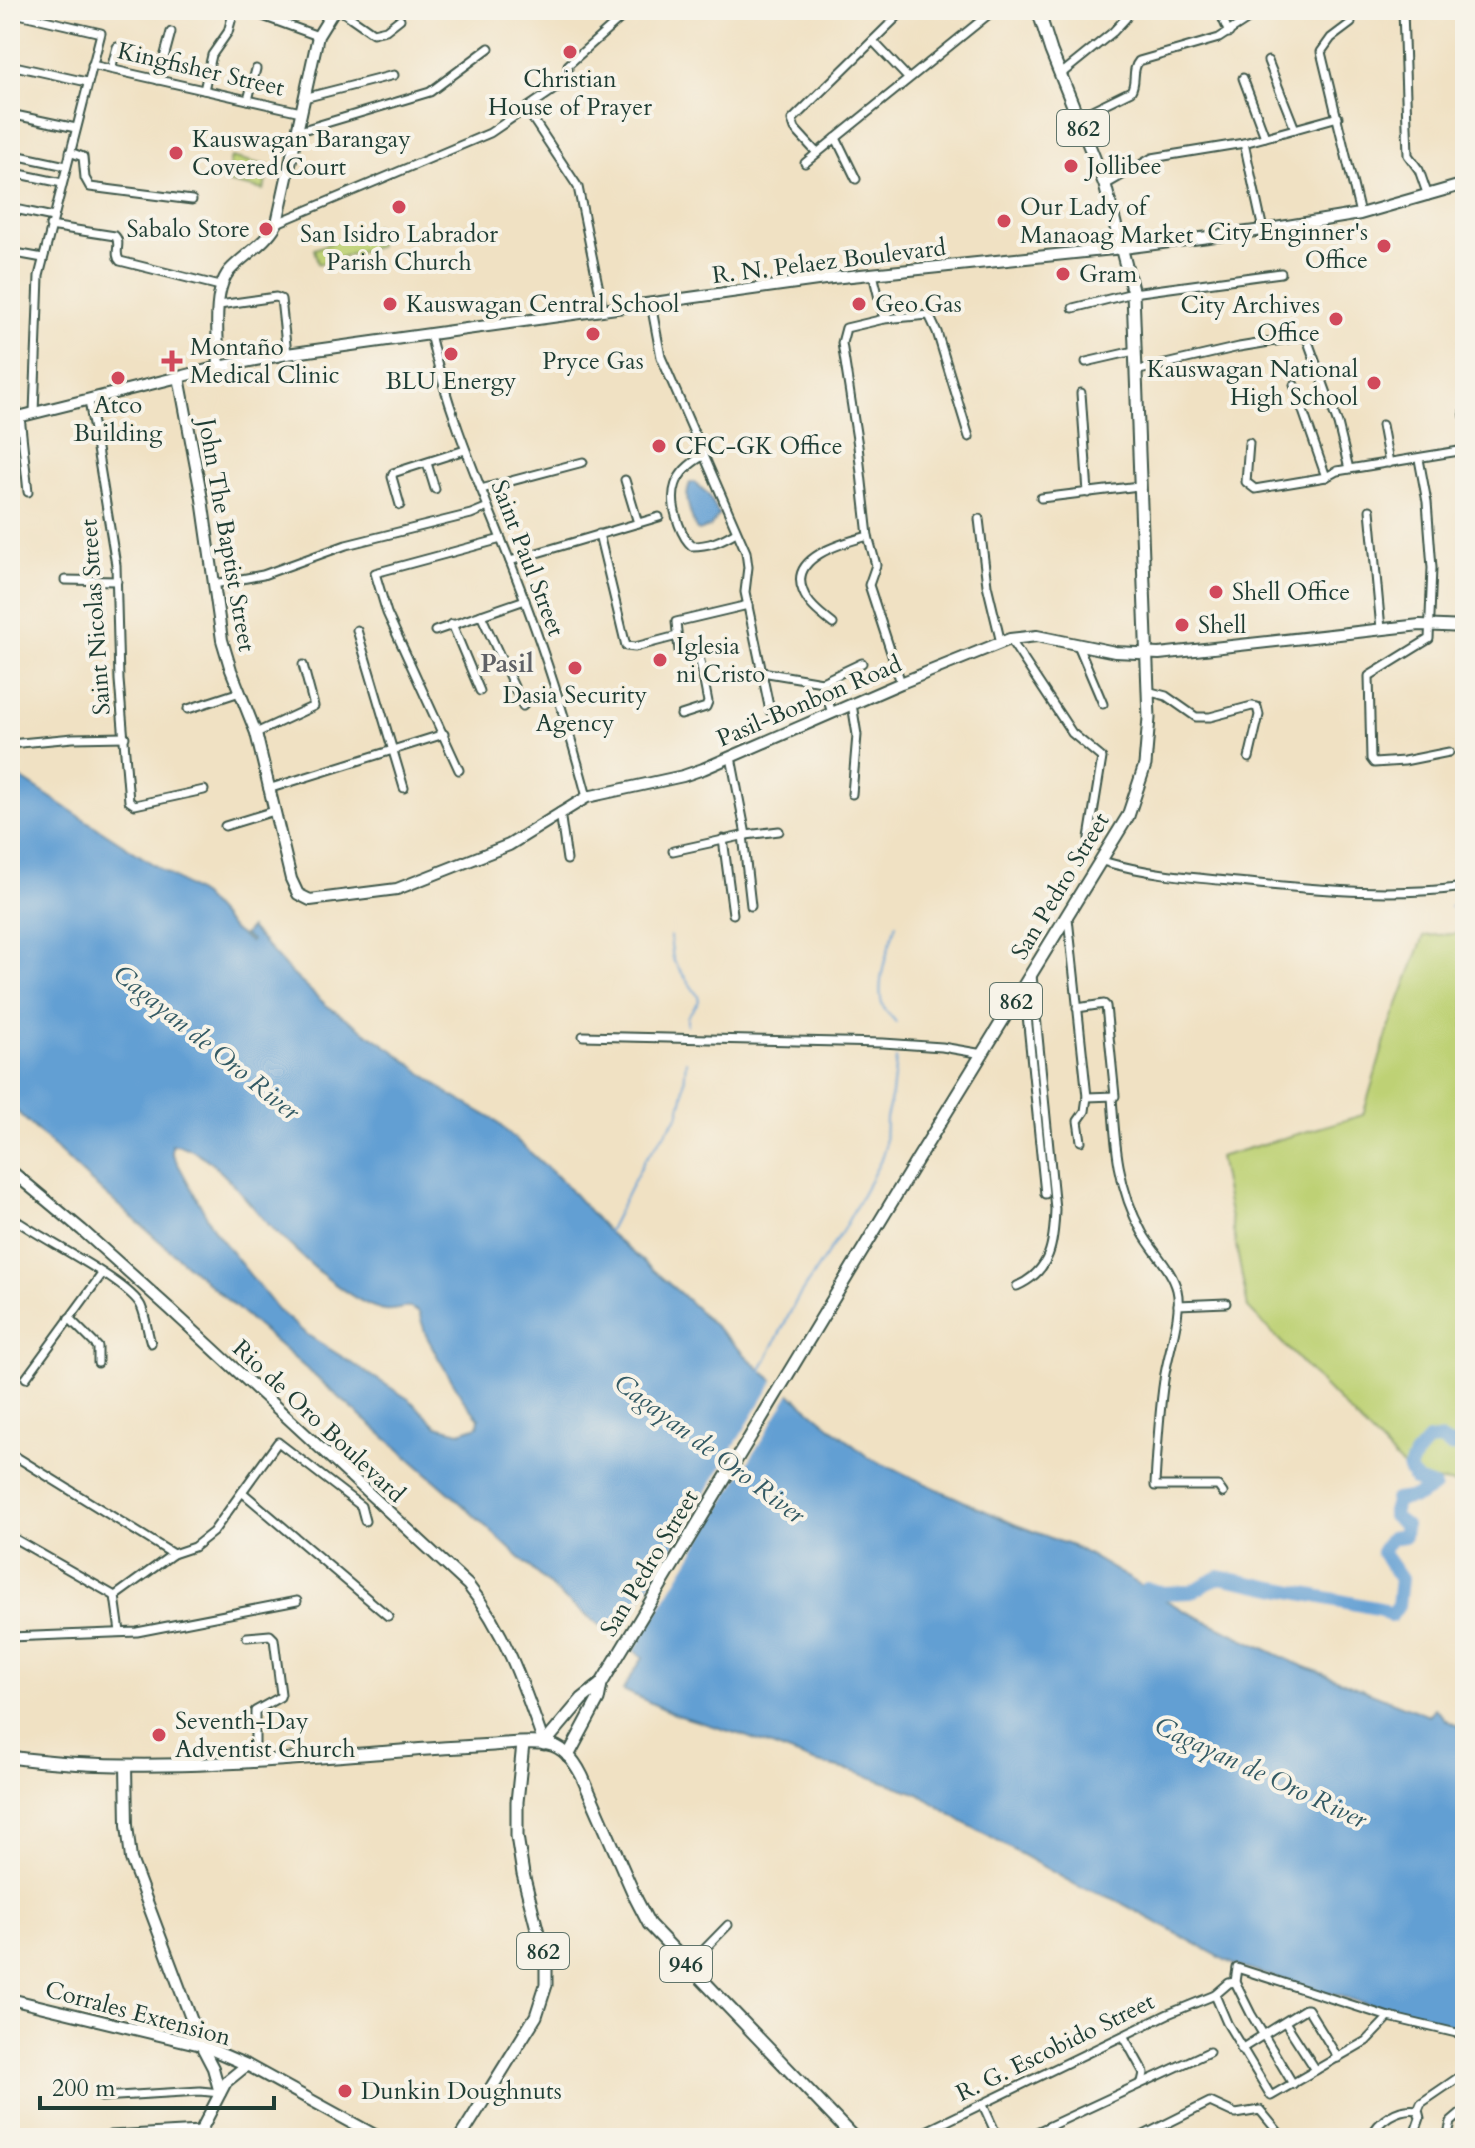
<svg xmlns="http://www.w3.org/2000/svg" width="1475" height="2148" font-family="Cardo,serif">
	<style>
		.green { fill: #bed174; stroke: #6e8754; stroke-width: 2 }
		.water { fill: #629fd3; stroke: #406e84; stroke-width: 2; fill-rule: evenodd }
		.pier { fill: #f0e1c3 }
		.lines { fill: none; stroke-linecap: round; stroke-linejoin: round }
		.stream { stroke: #629fd3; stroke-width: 2 }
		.river { stroke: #629fd3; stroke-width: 14 }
		.street-casing { stroke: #3e5649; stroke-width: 11 }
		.secondary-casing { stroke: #3e5649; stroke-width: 14 }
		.primary-casing { stroke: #3e5649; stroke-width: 15 }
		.street { stroke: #fff; stroke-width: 7 }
		.secondary { stroke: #fff; stroke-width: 10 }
		.primary { stroke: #fff; stroke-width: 11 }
		.poi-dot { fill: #d1495b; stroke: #f7f3e8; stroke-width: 3 }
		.labels { text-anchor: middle; stroke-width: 8; stroke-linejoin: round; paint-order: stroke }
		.shield { fill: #f7f3e8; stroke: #60746a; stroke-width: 2 }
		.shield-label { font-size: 22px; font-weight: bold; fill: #1f3d34 }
		.street-label { font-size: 24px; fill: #1f3d34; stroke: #f7f3e8 }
		.poi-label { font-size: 24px; fill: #1f3d34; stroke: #f7f3e8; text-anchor: start }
		.neighbourhood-label { font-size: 26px; font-weight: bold; fill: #5f6166; stroke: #f7f3e8 }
		.water-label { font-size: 26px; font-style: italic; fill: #335a64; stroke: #f7f3e8 }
	</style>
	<rect width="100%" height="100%" fill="#f7f3e8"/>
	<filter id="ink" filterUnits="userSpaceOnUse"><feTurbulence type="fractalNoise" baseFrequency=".0125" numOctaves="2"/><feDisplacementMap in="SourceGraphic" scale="16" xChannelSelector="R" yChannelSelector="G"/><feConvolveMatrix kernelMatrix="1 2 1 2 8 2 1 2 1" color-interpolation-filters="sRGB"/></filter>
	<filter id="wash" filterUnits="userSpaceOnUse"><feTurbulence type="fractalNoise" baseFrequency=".006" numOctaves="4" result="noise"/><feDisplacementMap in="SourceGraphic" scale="32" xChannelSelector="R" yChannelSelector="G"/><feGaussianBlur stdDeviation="1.8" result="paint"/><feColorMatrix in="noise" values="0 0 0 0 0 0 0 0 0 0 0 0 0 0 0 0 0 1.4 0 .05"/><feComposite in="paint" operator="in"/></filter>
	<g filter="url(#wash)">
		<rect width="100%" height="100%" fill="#f0e1c3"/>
		<!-- green -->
		<g class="green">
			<polygon points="231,157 269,166 264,190 226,182"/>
			<polygon points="375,226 379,246 318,264 314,249"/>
			<polygon points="1465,933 1465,1485 1419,1479 1399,1463 1248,1308 1219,1157 1363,1115 1388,1031 1424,936"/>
		</g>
		<!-- water -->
		<g class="water">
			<path d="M694,482L708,494L719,515L710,527L699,531L696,529C691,514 683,498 690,483Z"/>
			<path d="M10,771L202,896L232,929L250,942L251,940L244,935L250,928L290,972L326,1005L394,1051L449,1094L493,1119L562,1181L608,1232L681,1294L761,1370L869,1458L1014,1524L1077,1548L1183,1610L1293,1662L1429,1716L1435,1708L1446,1720L1465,1730V2029L1394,2012L1236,1966L1114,1899L1078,1886L963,1822L919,1794L856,1772L814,1762L745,1736L677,1715L623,1690L643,1657L563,1598L453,1496L88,1179L10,1105ZM172,1145C206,1144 245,1199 266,1222C279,1235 293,1248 306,1260C324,1277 360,1306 385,1310C399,1312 406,1302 419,1313L426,1335L439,1359L465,1402L479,1418L478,1426L460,1432L437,1426L410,1400L306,1334L278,1310L214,1230L172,1153Z"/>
		</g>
		<!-- pier -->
		<polygon class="pier" points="776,1377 792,1390 632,1654 615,1642"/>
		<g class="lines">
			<!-- stream -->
			<g class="stream">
				<polyline points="1450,907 1465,905"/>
				<polyline points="670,936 673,960 698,996 699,1001 687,1017 687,1025"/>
				<path d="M896,1023C893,1016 887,1015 884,1008C873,987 890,945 896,924"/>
				<polyline points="608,1232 644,1161 678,1116 683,1097 686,1061"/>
				<polyline points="760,1372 797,1299 843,1230 880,1162 885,1147 886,1118 892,1094 896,1059"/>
			</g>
			<!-- river -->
			<polyline class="river" points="1147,1589 1164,1593 1191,1592 1219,1577 1381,1609 1391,1616 1398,1606 1401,1579 1382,1552 1391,1538 1404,1536 1405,1525 1393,1516 1396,1500 1416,1497 1434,1487 1415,1480 1409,1470 1415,1456 1428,1441 1440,1440 1450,1446 1465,1442"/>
		</g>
	</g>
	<g filter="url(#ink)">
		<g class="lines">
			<!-- street casing -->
			<g class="street-casing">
				<g id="street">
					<polyline points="246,10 318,36"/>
					<polyline points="340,10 373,33 386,30 400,19"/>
					<polyline points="1219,10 1229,33"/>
					<polyline points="1403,10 1408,155 1419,170 1428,196"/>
					<polyline points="10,12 101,33 39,276 34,413"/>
					<polyline points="1351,23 1331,38 1321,52 1360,214"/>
					<polyline points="873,41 908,78"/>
					<polyline points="1268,61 1295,129"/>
					<polyline points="10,65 87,82"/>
					<polyline points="92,65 301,112"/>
					<polyline points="111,69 117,47"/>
					<polyline points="1061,74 1113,32 1126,18"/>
					<polyline points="1243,78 1265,137"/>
					<polyline points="158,80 171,32"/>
					<polyline points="204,90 212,55 228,32 234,10"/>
					<polyline points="304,98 394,75"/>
					<polyline points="248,100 256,69"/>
					<polyline points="527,110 578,187 603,309"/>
					<polyline points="10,114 76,128"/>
					<path d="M1078,117L1131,91C1137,82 1131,70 1139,61L1219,38L1262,10"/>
					<polyline points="296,132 430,92 489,48"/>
					<polyline points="836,138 856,179"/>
					<polyline points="1244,143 1263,230"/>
					<polyline points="70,152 83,157 85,178 90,187 192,200"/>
					<polyline points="817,153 795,129 792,120 904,10"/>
					<polyline points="10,154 66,166"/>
					<polyline points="805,163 994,10"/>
					<polyline points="10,172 62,183"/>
					<polyline points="1105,185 1152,158 1244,143 1338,117"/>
					<polyline points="10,208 53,217"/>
					<polyline points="277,223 490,133 568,80 568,65 630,10"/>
					<path d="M50,226L115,236C122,243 113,254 120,261L220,286"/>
					<polyline points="10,252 43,258"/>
					<polyline points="873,274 884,319"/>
					<polyline points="651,304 661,357 746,552 748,567 745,592 770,711"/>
					<polyline points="219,305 276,297 281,299 287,354"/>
					<polyline points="1073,308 1133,293 1281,273"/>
					<path d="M430,334C448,414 481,488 511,564C541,640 566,718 587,797"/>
					<polyline points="1086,362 1134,351"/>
					<polyline points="1135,371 1239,347 1306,336 1338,424 1349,469"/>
					<polyline points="1294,385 1326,477"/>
					<polyline points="1081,393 1088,493"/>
					<polyline points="89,400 116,565 119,680 129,801 135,805 204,790"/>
					<polyline points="1464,411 1465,417"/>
					<polyline points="20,416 28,492"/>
					<polyline points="1382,425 1389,463"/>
					<polyline points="1249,443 1246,482 1255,489 1326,477 1337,471 1465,450"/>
					<path d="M703,456C674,472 667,493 679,525C682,533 685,540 692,546C709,546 721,541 736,532"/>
					<polyline points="1419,459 1427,502 1432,568 1429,639 1369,676 1371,759 1374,763 1404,761 1449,752"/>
					<polyline points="427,463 435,489"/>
					<polyline points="625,480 638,523"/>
					<polyline points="481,489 583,462"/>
					<polyline points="1041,498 1139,486"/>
					<polyline points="400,505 392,477 393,473 465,450"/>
					<polyline points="1370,510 1381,629"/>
					<polyline points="979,519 987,585 1001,643"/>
					<polyline points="599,534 626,646 635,647 677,636"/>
					<polyline points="868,536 876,565 869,585 901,683"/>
					<polyline points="510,561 659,517"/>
					<polyline points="65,580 117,581"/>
					<polyline points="214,584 263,575 346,545 471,514 488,507"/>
					<polyline points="481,615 523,706"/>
					<polyline points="452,624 480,691"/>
					<path d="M833,624C822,615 808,605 803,591C788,556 846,542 868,536L858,446L842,343L846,328L884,319L929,315L937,332L969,437"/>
					<polyline points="357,630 404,788"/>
					<polyline points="435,631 525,600"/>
					<polyline points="1010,639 1072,733 1102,758 1089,838"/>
					<polyline points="1078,645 1103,704"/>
					<polyline points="762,672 822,682 832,713"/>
					<polyline points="822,682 862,663"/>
					<polyline points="1147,691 1166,696 1196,717 1210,717 1252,706 1257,707 1259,715 1249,758"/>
					<polyline points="188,709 240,692"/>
					<polyline points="681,715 706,707 708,702 698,651 679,651 676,622 748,605"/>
					<polyline points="256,733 314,706 303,665"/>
					<polyline points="10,744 73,738 125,737"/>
					<polyline points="731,757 746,835"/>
					<polyline points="459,770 387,613 375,573 501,539"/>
					<polyline points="268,789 444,734"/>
					<polyline points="852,794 857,735 852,704"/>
					<polyline points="560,812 567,860"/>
					<polyline points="225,826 274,811"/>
					<polyline points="743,835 751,906"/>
					<polyline points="723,839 733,914"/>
					<polyline points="673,851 746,835 779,831"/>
					<path d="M1102,861C1150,875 1199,878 1249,883C1323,890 1391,897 1465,887"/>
					<polyline points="1068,918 1087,1097 1085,1111 1078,1121 1081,1141"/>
					<polyline points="1018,998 1027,1015 1045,1194"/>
					<polyline points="1077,1008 1104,1004 1106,1006 1115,1096 1087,1097"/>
					<polyline points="583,1036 883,1043 942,1047 983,1054"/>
					<path d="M1112,1096C1115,1145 1118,1189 1142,1232C1152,1251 1172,1269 1177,1290C1183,1314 1167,1355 1164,1380C1159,1414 1157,1449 1155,1484V1486H1218L1223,1493"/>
					<path d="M10,1216C37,1237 129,1281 141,1306C146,1317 147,1331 151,1343"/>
					<path d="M1017,1286C1051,1271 1054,1243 1055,1209L1032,975"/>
					<polyline points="1178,1305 1226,1303"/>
					<polyline points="69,1318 98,1347 98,1363"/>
					<polyline points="26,1378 102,1274"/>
					<polyline points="10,1453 173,1554 115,1596"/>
					<polyline points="242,1492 388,1616"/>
					<polyline points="10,1536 115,1596"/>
					<polyline points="173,1554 194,1547 213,1532 278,1442 361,1506 365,1521"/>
					<polyline points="115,1596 120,1632"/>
					<polyline points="10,1637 137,1632 297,1601"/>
					<polyline points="247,1637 270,1635 274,1639 281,1694 280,1697 255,1711 255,1760"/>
					<polyline points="688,1966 728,1925"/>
					<polyline points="1215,1995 1227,2023 1271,2096 1366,2041 1389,2017"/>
					<polyline points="1285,2022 1316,2070"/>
					<polyline points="1124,2037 1144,2073 1142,2082"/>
					<polyline points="1241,2049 1305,2009 1308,2009 1338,2058"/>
					<polyline points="1293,2084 1251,2014 1235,1982 1237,1968 1389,2017 1465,2035"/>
					<polyline points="101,2097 200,2091 220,2093"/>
					<polyline points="983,2105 998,2138"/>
					<polyline points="110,2135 201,2130"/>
					<polyline points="912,2138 1168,2014 1215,1995 1229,1983 1235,1982"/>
					<polyline points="1024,2138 1209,2052"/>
					<polyline points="1138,2138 1210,2102 1236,2114 1260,2110 1283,2138"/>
					<path d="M1370,2138C1378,2120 1398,2107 1418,2110"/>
					<polyline points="1413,2138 1420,2118 1418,2110 1421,2103 1465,2073"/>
					<polyline points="1447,2138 1451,2122 1465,2110"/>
				</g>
			</g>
			<!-- secondary casing -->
			<g class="secondary-casing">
				<g id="secondary">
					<path d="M219,367C218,340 211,287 232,268C247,253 267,242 277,223L318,36L334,10"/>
					<polyline points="179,377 202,499 222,640 231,670 256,733 291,879 298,894 310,900 397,889 509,845 587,797 683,776 703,769 901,683 1010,639 1037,636 1115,652 1159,654 1420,625 1465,627"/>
					<polyline points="10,419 219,367 287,354 832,278 1123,248 1263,230 1360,214 1465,184"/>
					<path d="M10,1170L82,1230L169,1308L468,1585C506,1632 524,1687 544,1744"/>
					<polyline points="126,1765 127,1825 131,1859 201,2045 213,2068 220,2093"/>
					<polyline points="10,1999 201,2045 247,2065 380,2138"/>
					<polyline points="197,2138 226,2082 247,2065"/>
				</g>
			</g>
			<!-- primary casing -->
			<g class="primary-casing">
				<g id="primary">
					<polyline points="544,1744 582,1699 601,1684"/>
					<polyline points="568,1756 598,1700 601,1684 917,1160 1128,816 1145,765 1149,718 1133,293 1105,185 1051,51 1038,10"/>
					<path d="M10,1757C131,1774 267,1761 389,1752C423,1749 458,1747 493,1745C510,1744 530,1741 548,1744C565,1747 575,1762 582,1776L636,1899L649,1924L854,2138"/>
					<polyline points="460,2138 536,2016 546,1985 546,1964 523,1874 517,1836 517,1802 523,1744"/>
				</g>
			</g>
			<!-- street -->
			<use href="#street" class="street"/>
			<!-- secondary -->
			<use href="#secondary" class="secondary"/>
			<!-- primary -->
			<use href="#primary" class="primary"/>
		</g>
	</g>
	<!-- markers -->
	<g class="poi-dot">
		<circle cx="570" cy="52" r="8"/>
		<circle cx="176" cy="153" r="8"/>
		<circle cx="1071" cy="166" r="8"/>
		<circle cx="399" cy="207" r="8"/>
		<circle cx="1004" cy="221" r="8"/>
		<circle cx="266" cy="229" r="8"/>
		<circle cx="1384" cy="246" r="8"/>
		<circle cx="1063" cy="274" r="8"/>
		<circle cx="390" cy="304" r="8"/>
		<circle cx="859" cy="304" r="8"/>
		<circle cx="1336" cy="319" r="8"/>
		<circle cx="593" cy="334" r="8"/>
		<circle cx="451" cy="354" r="8"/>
		<path d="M168 349h8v8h8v8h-8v8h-8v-8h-8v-8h8z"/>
		<circle cx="118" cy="378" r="8"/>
		<circle cx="1374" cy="383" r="8"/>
		<circle cx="659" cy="446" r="8"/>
		<circle cx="1216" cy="592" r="8"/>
		<circle cx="1182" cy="625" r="8"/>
		<circle cx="660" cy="660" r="8"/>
		<circle cx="575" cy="668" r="8"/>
		<circle cx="159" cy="1735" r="8"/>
		<circle cx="345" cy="2091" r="8"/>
	</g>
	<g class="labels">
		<!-- shield labels -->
		<g class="shield">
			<rect x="1057" y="110" width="52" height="36" rx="6"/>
			<rect x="990" y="983" width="52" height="36" rx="6"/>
			<rect x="517" y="1933" width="52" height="36" rx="6"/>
			<rect x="660" y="1946" width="52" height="36" rx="6"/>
		</g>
		<g class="shield-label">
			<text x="1083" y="136">862</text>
			<text x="1016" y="1009">862</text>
			<text x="543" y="1959">862</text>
			<text x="686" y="1972">946</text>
		</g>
		<!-- street labels -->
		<g class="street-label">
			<text transform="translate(201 69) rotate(13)" y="8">Kingfisher Street</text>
			<text transform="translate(829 261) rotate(-7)" y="8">R. N. Pelaez Boulevard</text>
			<text transform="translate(227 535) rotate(80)" y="8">John The Baptist Street</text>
			<text transform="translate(528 558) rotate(69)" y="8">Saint Paul Street</text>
			<text transform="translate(95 617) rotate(-94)" y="8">Saint Nicolas Street</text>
			<text transform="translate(809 701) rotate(-23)" y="8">Pasil-Bonbon Road</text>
			<text transform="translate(1060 886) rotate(-59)" y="8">San Pedro Street</text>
			<text transform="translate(319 1421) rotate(43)" y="8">Rio de Oro Boulevard</text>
			<text transform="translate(649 1563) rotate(-59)" y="8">San Pedro Street</text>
			<text transform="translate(138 2013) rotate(15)" y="8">Corrales Extension</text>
			<text transform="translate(1055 2047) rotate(-26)" y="8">R. G. Escobido Street</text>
		</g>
		<!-- poi labels -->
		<g class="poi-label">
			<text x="570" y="87" text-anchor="middle">Christian<tspan x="570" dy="28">House of Prayer</tspan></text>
			<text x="192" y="147">Kauswagan Barangay<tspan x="192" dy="28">Covered Court</tspan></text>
			<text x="1087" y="174">Jollibee</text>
			<text x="1020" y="215">Our Lady of<tspan x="1020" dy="28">Manaoag Market</tspan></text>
			<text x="250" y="237" text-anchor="end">Sabalo Store</text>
			<text x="1368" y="240" text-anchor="end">City Enginner's<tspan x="1368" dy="28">Office</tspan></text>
			<text x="399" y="242" text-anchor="middle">San Isidro Labrador<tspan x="399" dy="28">Parish Church</tspan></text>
			<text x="1079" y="282">Gram</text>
			<text x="406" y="312">Kauswagan Central School</text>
			<text x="875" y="312">Geo Gas</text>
			<text x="1320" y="313" text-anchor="end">City Archives<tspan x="1320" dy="28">Office</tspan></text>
			<text x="190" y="355">Montaño<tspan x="190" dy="28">Medical Clinic</tspan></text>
			<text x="593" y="369" text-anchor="middle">Pryce Gas</text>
			<text x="1358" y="377" text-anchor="end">Kauswagan National<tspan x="1358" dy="28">High School</tspan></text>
			<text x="451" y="389" text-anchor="middle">BLU Energy</text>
			<text x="118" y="413" text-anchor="middle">Atco<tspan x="118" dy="28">Building</tspan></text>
			<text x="675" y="454">CFC-GK Office</text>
			<text x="1232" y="600">Shell Office</text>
			<text x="1198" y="633">Shell</text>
			<text x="676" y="654">Iglesia<tspan x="676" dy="28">ni Cristo</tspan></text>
			<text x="575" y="703" text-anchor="middle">Dasia Security<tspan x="575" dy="28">Agency</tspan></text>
			<text x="175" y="1729">Seventh-Day<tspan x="175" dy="28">Adventist Church</tspan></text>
			<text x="361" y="2099">Dunkin Doughnuts</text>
		</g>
		<!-- neighbourhood labels -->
		<g class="neighbourhood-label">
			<text x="507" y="672">Pasil</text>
		</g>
		<!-- water labels -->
		<g class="water-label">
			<text transform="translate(207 1042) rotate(39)" y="9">Cagayan de Oro River</text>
			<text transform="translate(710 1448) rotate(37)" y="9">Cagayan de Oro River</text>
			<text transform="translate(1261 1772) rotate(25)" y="9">Cagayan de Oro River</text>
		</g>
	</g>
	<!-- margin -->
	<rect width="1475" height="2148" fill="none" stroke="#f7f3e8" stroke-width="40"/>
	<!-- scale -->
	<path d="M40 2096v12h234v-12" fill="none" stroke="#1f3d34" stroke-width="4"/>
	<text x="52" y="2096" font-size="24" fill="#1f3d34" stroke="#f7f3e8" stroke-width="6" paint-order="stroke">200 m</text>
</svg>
